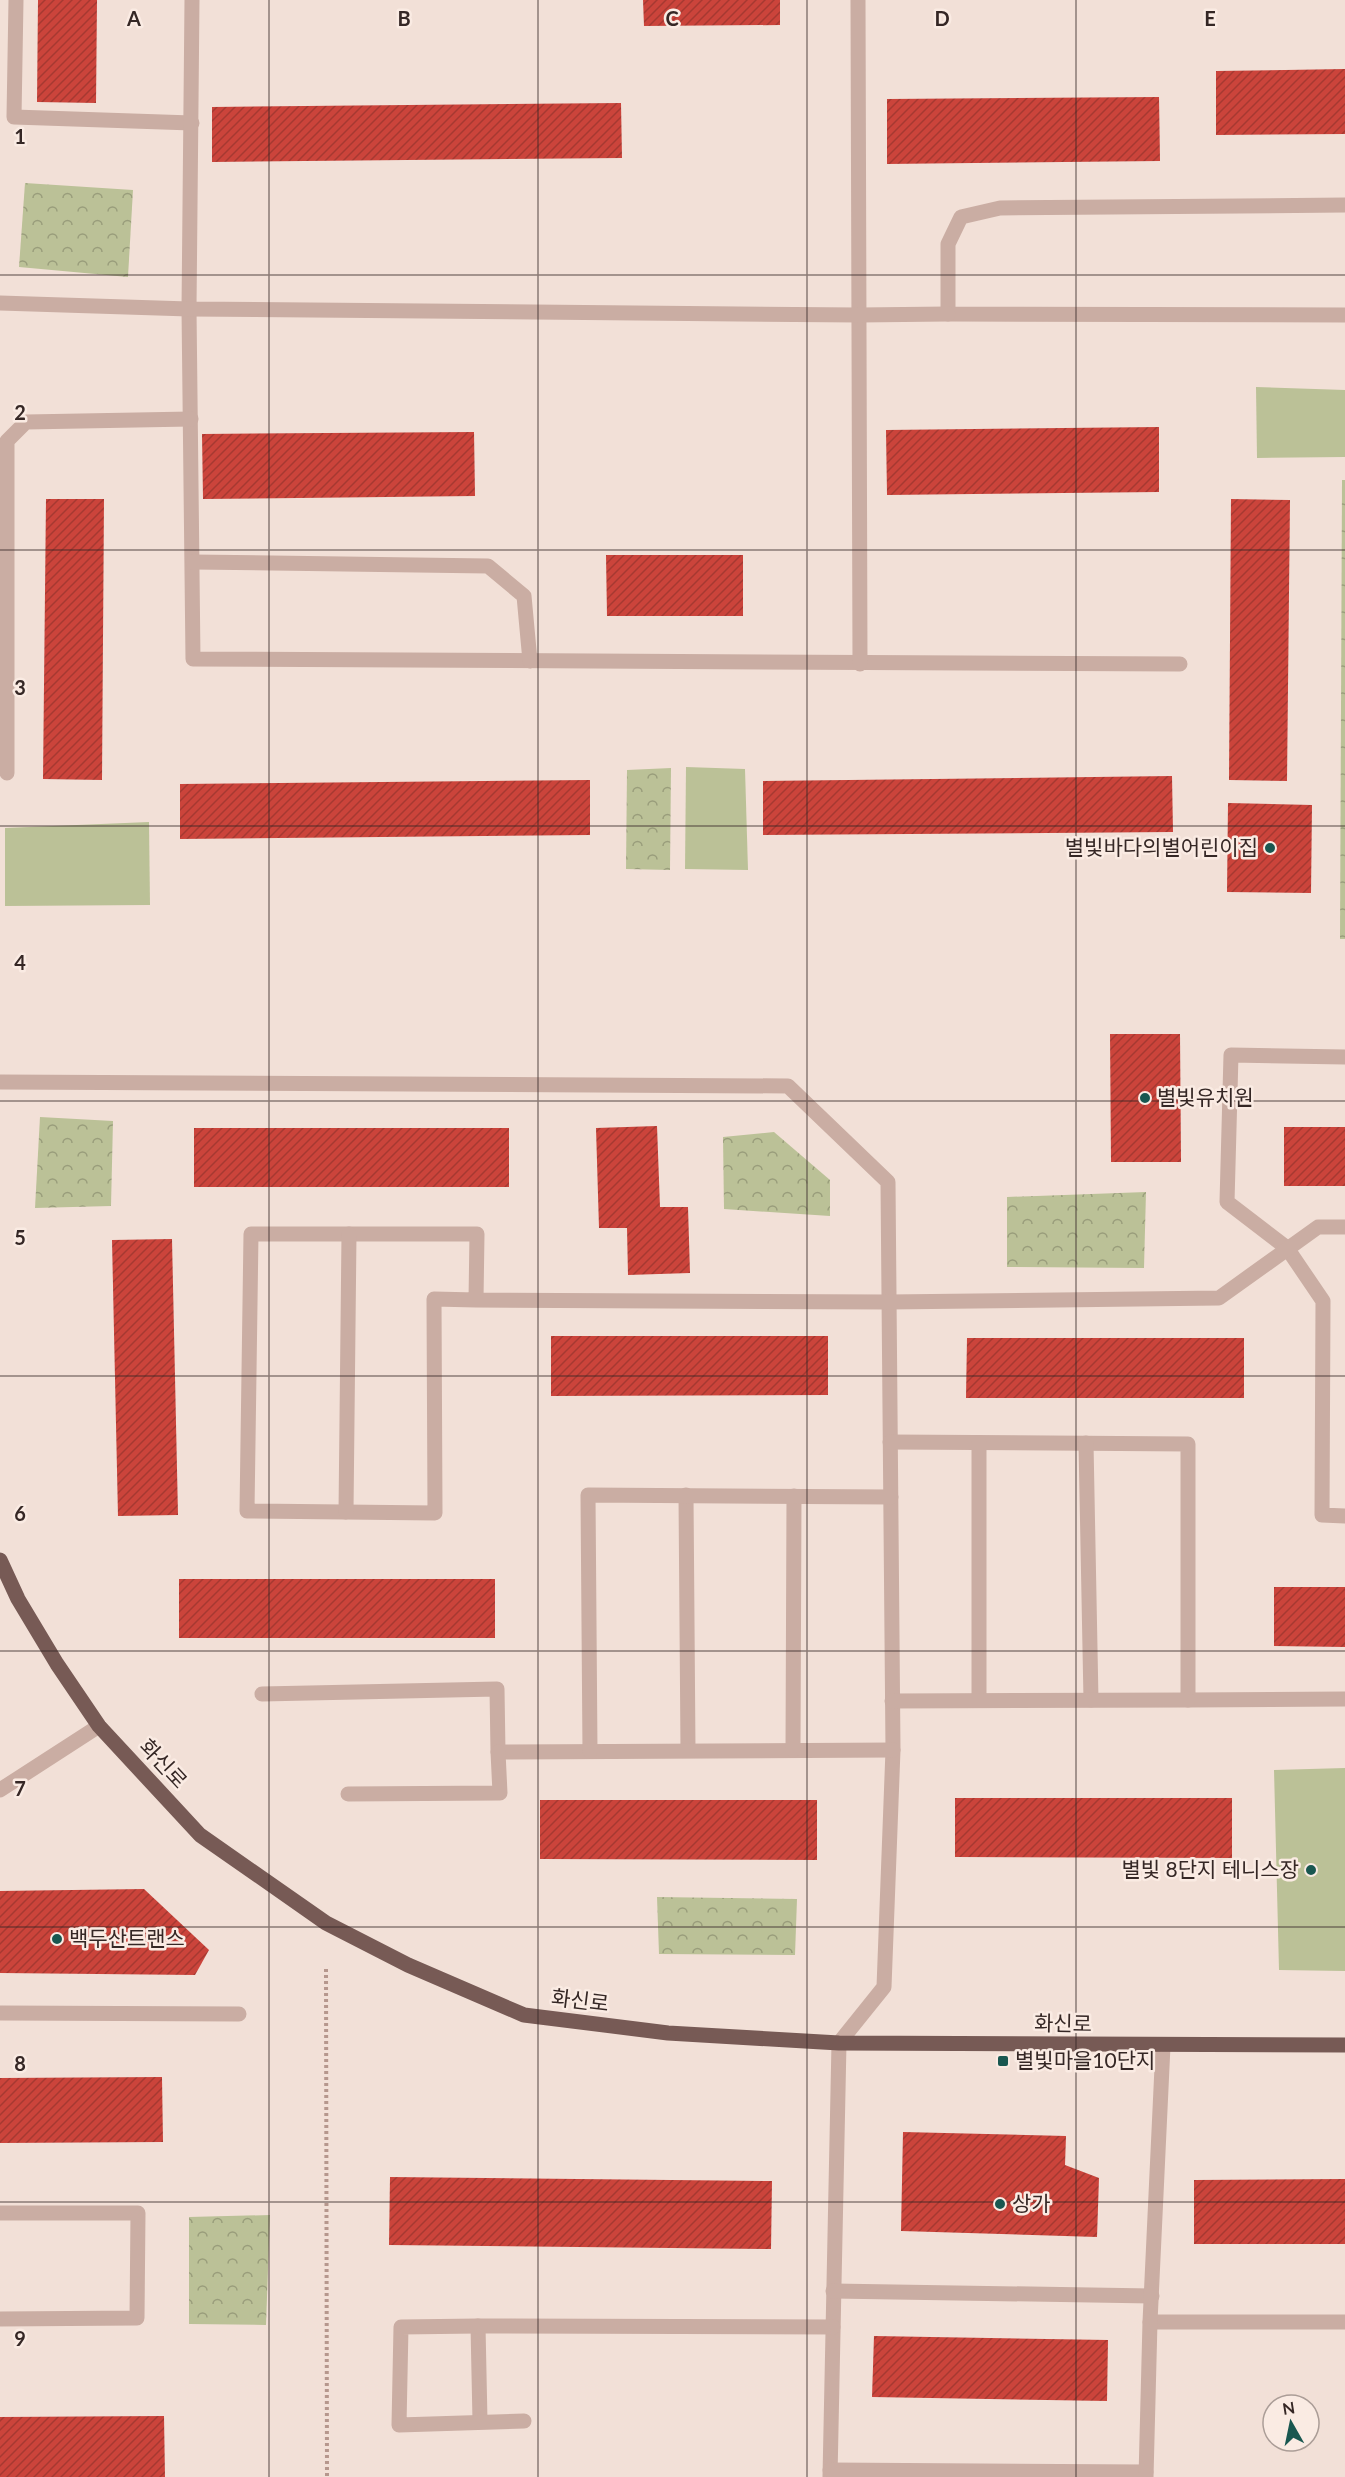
<svg xmlns="http://www.w3.org/2000/svg" width="1345" height="2477" font-family="Lato,'Noto Sans KR',sans-serif">
	<style>
		.green { fill: #bbc197 }
		.park { fill: url(#park-crowns) }
		.building { fill: url(#building-hatch) }
		.lines { fill: none; stroke-linecap: round; stroke-linejoin: round }
		.path { stroke: #b6978d; stroke-width: 4; stroke-dasharray: 3 3; stroke-linecap: butt }
		.minor { stroke: #caada3; stroke-width: 15 }
		.major { stroke: #775a55; stroke-width: 15 }
		.grid { fill: none; stroke: #352725; stroke-width: 1.5; stroke-opacity: 0.55 }
		.poi-dot { fill: #195750; stroke: #faebe3; stroke-width: 2 }
		.labels { text-anchor: middle; stroke-width: 5; stroke-linejoin: round; paint-order: stroke }
		.poi-label { font-size: 21px; fill: #352725; stroke: #faebe3; text-anchor: start }
		.street-label { font-size: 21px; fill: #352725; stroke: #faebe3 }
		.grid-label { font-size: 20px; text-anchor: middle; font-weight: bold; fill: #352725; stroke: #faebe3; stroke-width: 5; stroke-linejoin: round; paint-order: stroke }
	</style>
	<defs>
		<pattern id="park-crowns" width="20" height="18" patternUnits="userSpaceOnUse" patternTransform="scale(1.5)"><rect width="20" height="18" fill="#bbc197"/><path d="M2 6a3 3 0 1 1 6 0M12 15a3 3 0 1 1 6 0" fill="none" stroke="#999d7b"/></pattern>
		<pattern id="building-hatch" width="6" height="6" patternUnits="userSpaceOnUse" patternTransform="scale(1.5)"><rect width="6" height="6" fill="#cb443b"/><path d="M-1 1l2-2M0 6l6-6M5 7l2-2" fill="none" stroke="#a63931"/></pattern>
	</defs>
	<rect width="100%" height="100%" fill="#f2e0d7"/>
	<!-- green -->
	<g class="green">
		<polygon points="1256,387 1345,390 1345,457 1257,458"/>
		<polygon points="686,767 745,769 748,870 685,869"/>
		<polygon points="149,822 150,905 5,906 5,828"/>
		<polygon points="1345,1768 1345,1971 1279,1970 1274,1770"/>
	</g>
	<!-- park -->
	<g class="park">
		<polygon points="25,183 133,190 128,277 19,267"/>
		<polygon points="1342,480 1345,480 1345,939 1340,939"/>
		<polygon points="671,768 670,870 626,869 627,770"/>
		<polygon points="40,1117 113,1121 111,1206 35,1208"/>
		<polygon points="774,1132 830,1180 830,1216 724,1209 723,1137"/>
		<polygon points="1146,1192 1144,1268 1007,1267 1007,1197"/>
		<polygon points="657,1897 797,1899 795,1955 659,1954"/>
		<polygon points="270,2215 266,2325 189,2324 189,2217"/>
	</g>
	<!-- building -->
	<g class="building">
		<polygon points="38,0 97,0 96,103 37,102"/>
		<polygon points="643,0 780,0 780,25 644,26"/>
		<polygon points="1345,69 1345,134 1216,135 1216,71"/>
		<polygon points="1159,97 1160,161 887,164 887,99"/>
		<polygon points="621,103 622,158 212,162 212,107"/>
		<polygon points="1159,427 1159,492 887,495 886,430"/>
		<polygon points="474,432 475,496 203,499 202,434"/>
		<polygon points="46,499 104,499 102,780 43,779"/>
		<polygon points="1231,499 1290,500 1287,781 1229,780"/>
		<polygon points="606,555 743,555 743,616 607,616"/>
		<polygon points="1172,776 1173,832 763,835 763,781"/>
		<polygon points="590,780 590,835 180,839 180,784"/>
		<polygon points="1228,803 1312,805 1311,893 1227,892"/>
		<polygon points="1110,1034 1180,1034 1181,1162 1111,1162"/>
		<polygon points="657,1126 660,1207 688,1207 690,1273 628,1275 627,1228 599,1228 596,1128"/>
		<rect x="1284" y="1127" width="61" height="59"/>
		<rect x="194" y="1128" width="315" height="59"/>
		<polygon points="172,1239 178,1515 118,1516 112,1240"/>
		<polygon points="551,1336 828,1336 828,1395 551,1396"/>
		<polygon points="967,1338 1244,1338 1244,1398 966,1398"/>
		<rect x="179" y="1579" width="316" height="59"/>
		<polygon points="1274,1587 1345,1587 1345,1647 1274,1646"/>
		<polygon points="955,1798 1232,1798 1232,1858 955,1857"/>
		<polygon points="540,1800 817,1800 817,1860 540,1859"/>
		<polygon points="144,1889 209,1950 195,1975 0,1973 0,1891"/>
		<polygon points="162,2077 163,2142 0,2143 0,2078"/>
		<polygon points="903,2132 1066,2136 1065,2165 1099,2178 1097,2237 901,2231"/>
		<polygon points="390,2177 772,2181 771,2249 389,2245"/>
		<polygon points="1345,2179 1345,2244 1194,2244 1194,2180"/>
		<polygon points="874,2336 1108,2340 1107,2401 872,2397"/>
		<polygon points="164,2416 165,2477 0,2477 0,2417"/>
	</g>
	<g class="lines">
		<!-- path -->
		<polyline class="path" points="326,1969 327,2477"/>
		<!-- minor -->
		<g class="minor">
			<polyline points="16,0 14,117 192,123"/>
			<polyline points="192,0 189,309 193,659 1180,664"/>
			<polyline points="858,0 860,664"/>
			<polyline points="1345,205 1000,208 961,217 948,244 948,314 1345,315"/>
			<polyline points="0,303 189,309 859,315 948,314"/>
			<polyline points="193,562 488,566 524,596 530,661"/>
			<polyline points="7,773 7,441 26,422 191,419"/>
			<polyline points="1345,1057 1231,1055 1227,1202 1287,1248 1323,1301 1322,1515 1345,1516"/>
			<polyline points="0,1082 788,1086 888,1182 893,1750 884,1987 839,2043 830,2477"/>
			<polyline points="476,1300 477,1234 251,1234 247,1511 435,1513 434,1299 476,1300 889,1302 1219,1298 1318,1227 1345,1227"/>
			<polyline points="890,1442 1188,1444 1188,1700 1345,1699"/>
			<polyline points="979,1443 979,1700"/>
			<polyline points="1086,1443 1091,1700"/>
			<polyline points="686,1495 688,1750"/>
			<polyline points="346,1512 349,1234"/>
			<polyline points="262,1694 497,1689 498,1752 893,1750"/>
			<polyline points="892,1701 1188,1700"/>
			<polyline points="793,1750 794,1496"/>
			<polyline points="590,1751 588,1495 891,1497"/>
			<polyline points="0,1790 99,1726"/>
			<polyline points="348,1794 500,1793 498,1752"/>
			<polyline points="0,2013 239,2014"/>
			<polyline points="0,2213 138,2213 137,2318 0,2319"/>
			<polyline points="833,2291 1152,2296"/>
			<polyline points="1150,2322 1345,2322"/>
			<polyline points="478,2326 480,2421"/>
			<polyline points="524,2421 399,2425 401,2327 478,2326 833,2327"/>
			<polyline points="830,2470 1146,2472"/>
			<polyline points="1146,2477 1150,2322 1163,2046"/>
		</g>
		<!-- major -->
		<polyline class="major" points="0,1560 18,1599 57,1664 99,1726 200,1835 326,1923 408,1965 524,2015 668,2033 839,2043 1345,2045"/>
	</g>
	<!-- grid -->
	<path class="grid" d="M269,0V2477M538,0V2477M807,0V2477M1076,0V2477M0,275H1345M0,550H1345M0,826H1345M0,1101H1345M0,1376H1345M0,1651H1345M0,1927H1345M0,2202H1345"/>
	<!-- markers -->
	<g class="poi-dot">
		<circle cx="1270" cy="848" r="6"/>
		<circle cx="1145" cy="1098" r="6"/>
		<circle cx="1311" cy="1870" r="6"/>
		<circle cx="57" cy="1939" r="6"/>
		<rect x="997" y="2055" width="12" height="12" rx="3"/>
		<circle cx="1000" cy="2204" r="6"/>
	</g>
	<g class="labels">
		<!-- poi labels -->
		<g class="poi-label">
			<text x="1258" y="855" text-anchor="end">별빛바다의별어린이집</text>
			<text x="1157" y="1105">별빛유치원</text>
			<text x="1299" y="1877" text-anchor="end">별빛 8단지 테니스장</text>
			<text x="69" y="1946">백두산트랜스</text>
			<text x="1015" y="2068">별빛마을10단지</text>
			<text x="1012" y="2211">상가</text>
		</g>
		<!-- street labels -->
		<g class="street-label">
			<text transform="translate(163 1764) rotate(47)" y="7">화신로</text>
			<text transform="translate(580 2001) rotate(7)" y="7">화신로</text>
			<text transform="translate(1063 2024) rotate(1)" y="7">화신로</text>
		</g>
	</g>
	<g class="grid-label">
		<text x="134" y="26">A</text>
		<text x="404" y="26">B</text>
		<text x="672" y="26">C</text>
		<text x="942" y="26">D</text>
		<text x="1210" y="26">E</text>
		<text x="20" y="144">1</text>
		<text x="20" y="420">2</text>
		<text x="20" y="695">3</text>
		<text x="20" y="970">4</text>
		<text x="20" y="1245">5</text>
		<text x="20" y="1521">6</text>
		<text x="20" y="1796">7</text>
		<text x="20" y="2071">8</text>
		<text x="20" y="2346">9</text>
	</g>
	<!-- north arrow -->
	<g transform="translate(1291 2423) rotate(351)"><circle r="28" fill="#faebe3" stroke="#ab9d97" stroke-width="1.5"/>
	<path d="M0-4.5L10 22L0 15L-10 22Z" fill="#195750"/>
	<text y="-9" font-size="16" font-weight="bold" text-anchor="middle" fill="#352725">N</text>
	</g>
</svg>
